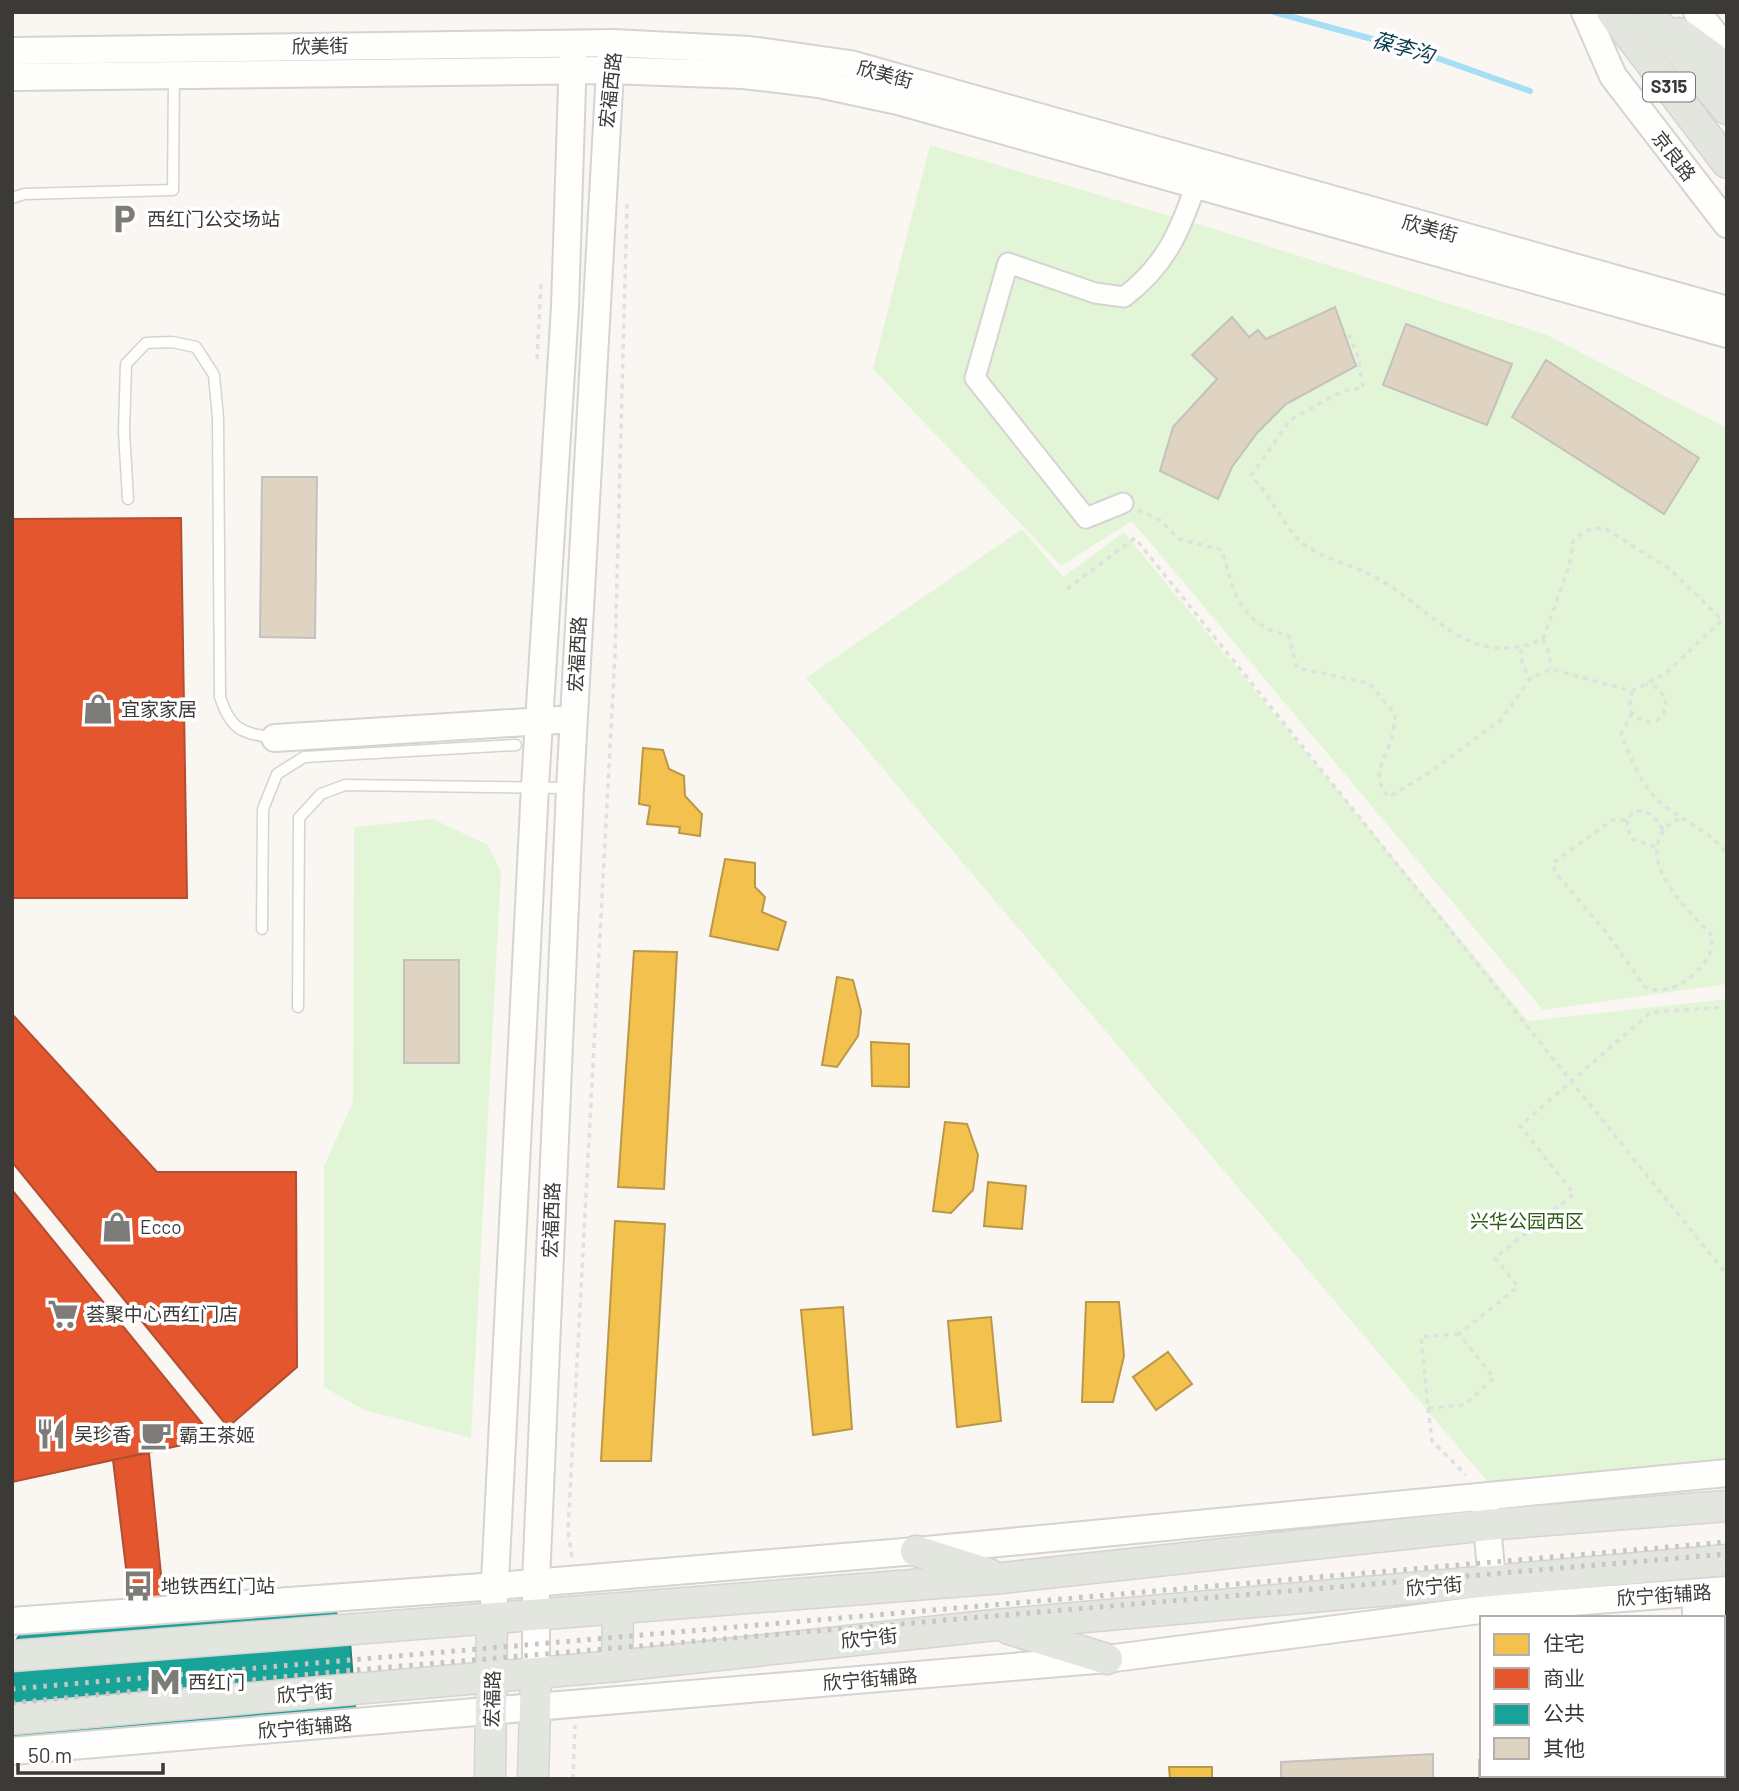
<svg xmlns="http://www.w3.org/2000/svg" width="1739" height="1791" font-family="Barlow,'Noto Sans SC',sans-serif">
	<style>
		.green { fill: #e2f6d7 }
		.homes { fill: #f2c14e; stroke: #bb9847; stroke-width: 2 }
		.shops { fill: #e4572e; stroke: #b24e31; stroke-width: 2 }
		.public { fill: #17a398; stroke: #22847b; stroke-width: 2 }
		.lines { fill: none; stroke-linecap: round; stroke-linejoin: round }
		.stream { stroke: #a6def5; stroke-width: 6 }
		.building { fill: #dfd3c2; stroke: #c4c1be; stroke-width: 2 }
		.lane-casing { stroke: #d6d3d0; stroke-width: 13 }
		.street-casing { stroke: #d6d3d0; stroke-width: 23 }
		.secondary-casing { stroke: #d6d3d0; stroke-width: 30 }
		.primary-casing { stroke: #d6d4d2; stroke-width: 33 }
		.path { stroke: #e0e0de; stroke-width: 3.5; stroke-dasharray: 5 5; stroke-linecap: butt }
		.lane { stroke: #fefefd; stroke-width: 10 }
		.street { stroke: #fefefd; stroke-width: 19 }
		.secondary { stroke: #fefefd; stroke-width: 26 }
		.primary { stroke: #e3e6de; stroke-width: 30 }
		.rail { stroke: #c5c5c4; stroke-width: 5; stroke-dasharray: 3.5 7; stroke-linecap: butt }
		.labels { text-anchor: middle; stroke-width: 7; stroke-linejoin: round; paint-order: stroke }
		.shield { fill: #fff; stroke: #767573; stroke-width: 2 }
		.shield-label { font-size: 18px; font-weight: bold; fill: #3c3a37 }
		.street-label { font-size: 19px; fill: #3c3a37; stroke: #fff }
		.poi-label { font-size: 19px; fill: #3c3a37; stroke: #fff; text-anchor: start }
		.park-label { font-size: 19px; fill: #2b5d13; stroke: #fff }
		.water-label { font-size: 21px; font-style: italic; fill: #0a3c4d; stroke: #fff }
	</style>
	<rect width="100%" height="100%" fill="#faf6f2"/>
	<!-- green -->
	<g class="green">
		<polygon points="930,145 1221,231 1547,335 1727,428 1727,984 1543,1010 1132,521 1061,566 873,369"/>
		<polygon points="1022,529 1063,577 1124,532 1528,1021 1727,999 1727,1465 1493,1488 806,678"/>
		<polygon points="433,819 488,845 501,872 471,1438 364,1410 324,1387 324,1166 353,1102 354,827"/>
	</g>
	<!-- homes -->
	<g class="homes">
		<polygon points="643,748 663,750 669,769 684,776 685,796 702,814 700,836 679,833 680,827 647,824 650,806 639,804"/>
		<polygon points="725,859 755,863 755,887 765,897 762,912 786,922 778,950 710,936"/>
		<polygon points="634,951 677,952 664,1189 618,1187"/>
		<polygon points="837,977 853,980 861,1011 858,1036 837,1067 822,1065"/>
		<polygon points="871,1042 909,1044 909,1087 872,1086"/>
		<polygon points="945,1122 967,1124 978,1155 973,1190 951,1213 933,1211"/>
		<polygon points="988,1182 1026,1186 1022,1229 984,1226"/>
		<polygon points="615,1221 665,1224 651,1461 601,1461"/>
		<polygon points="1086,1302 1119,1302 1124,1356 1113,1402 1082,1402"/>
		<polygon points="843,1307 852,1429 813,1435 801,1310"/>
		<polygon points="991,1317 1001,1421 957,1427 948,1321"/>
		<polygon points="1168,1352 1192,1384 1156,1410 1133,1377"/>
		<polygon points="1169,1767 1212,1767 1212,1779 1170,1779"/>
	</g>
	<!-- shops -->
	<g class="shops">
		<polygon points="181,518 187,898 12,898 12,519"/>
		<polygon points="12,1014 157,1172 296,1172 297,1367 228,1427 12,1162"/>
		<polygon points="12,1190 214,1438 12,1482"/>
		<polygon points="149,1453 165,1615 132,1618 113,1460"/>
	</g>
	<!-- public -->
	<polygon class="public" points="333,1610 349,1628 355,1707 345,1721 12,1742 12,1648 20,1634 37,1625"/>
	<g class="lines">
		<!-- stream -->
		<polyline class="stream" points="1274,12 1423,53 1530,91"/>
	</g>
	<!-- building -->
	<g class="building">
		<polygon points="1335,307 1356,366 1286,404 1257,433 1232,467 1218,499 1160,471 1173,427 1217,379 1192,355 1232,317 1249,337 1258,330 1266,339"/>
		<polygon points="1406,324 1512,364 1487,425 1383,385"/>
		<polygon points="1546,360 1699,458 1664,514 1512,417"/>
		<polygon points="262,477 317,477 315,638 260,637"/>
		<rect x="404" y="960" width="55" height="103"/>
		<polygon points="1433,1754 1433,1779 1281,1779 1281,1762"/>
		<polygon points="1479,1760 1482,1760 1482,1775 1584,1775 1584,1779 1479,1779"/>
	</g>
	<g class="lines">
		<!-- lane casing -->
		<g class="lane-casing">
			<g id="lane">
				<polyline points="12,198 24,194 173,190 174,76"/>
				<path d="M128,499L124,431L126,364L146,343L172,342L196,347L214,375L218,418L220,697C231,730 241,733 275,738"/>
				<polyline points="262,929 263,809 277,774 304,757 516,745"/>
				<polyline points="298,1007 299,818 321,794 345,785 570,788"/>
			</g>
		</g>
		<!-- street casing -->
		<g class="street-casing">
			<path id="street" d="M1123,503L1086,518L975,378L1008,263L1095,293L1124,297C1165,266 1180,232 1196,184"/>
		</g>
		<!-- secondary casing -->
		<g class="secondary-casing">
			<g id="secondary">
				<polyline points="1585,12 1613,76 1727,224"/>
				<polyline points="1697,12 1727,50"/>
				<polyline points="12,51 613,43 750,50 850,64 1727,310"/>
				<polyline points="12,77 609,70 743,75 819,84 898,101 1727,334"/>
				<polyline points="275,738 558,720"/>
				<polyline points="1485,1506 1494,1600"/>
				<polyline points="1721,1591 1721,1618"/>
				<polyline points="1696,1593 1696,1618"/>
				<polyline points="494,1601 535,786 565,307 573,53"/>
				<polyline points="12,1621 496,1586 916,1551 1727,1473"/>
				<polyline points="536,1673 536,1582 570,788 611,53"/>
				<polyline points="12,1751 1107,1659 1495,1608 1727,1590"/>
				<polyline points="1696,1775 1696,1779"/>
				<polyline points="1722,1775 1722,1779"/>
			</g>
		</g>
		<!-- primary casing -->
		<g class="primary-casing">
			<g id="primary">
				<polyline points="1612,12 1727,163"/>
				<polyline points="1648,12 1727,109"/>
				<polyline points="1679,33 1727,68"/>
				<polyline points="916,1551 989,1574"/>
				<polyline points="1009,1629 1107,1659"/>
				<polyline points="12,1656 1002,1578 1487,1525 1727,1506"/>
				<polyline points="617,1666 618,1610"/>
				<polyline points="12,1719 617,1666 995,1625 1727,1560"/>
				<polyline points="490,1779 492,1619"/>
				<polyline points="533,1779 536,1673"/>
			</g>
		</g>
		<!-- path -->
		<g class="path">
			<polyline points="537,359 541,283"/>
			<path d="M1138,510L1160,520L1179,539L1222,550C1234,594 1241,625 1289,636L1297,668L1369,683L1395,714C1395,721 1394,729 1392,736C1387,757 1368,777 1389,797L1427,774L1500,721L1530,679L1551,669L1632,691L1665,674L1722,620L1670,569L1604,528L1586,530L1573,541L1569,567L1543,639C1467,671 1435,610 1377,578C1356,566 1317,557 1300,541C1281,522 1271,495 1251,476L1290,420L1343,391L1363,388L1358,357L1349,335"/>
			<polyline points="1067,589 1135,538 1727,1275"/>
			<polyline points="1543,639 1549,653 1551,669"/>
			<polyline points="1521,649 1522,664 1530,679"/>
			<path d="M1632,691L1629,709C1638,720 1643,724 1657,721L1664,712L1666,697L1654,686L1646,685"/>
			<path d="M1632,713L1621,735C1632,760 1643,791 1667,808C1691,825 1706,829 1727,853"/>
			<polyline points="1627,820 1630,838 1655,847"/>
			<path d="M1663,830C1655,817 1650,810 1634,811L1627,820H1612L1553,863L1555,872L1606,932L1645,987C1667,998 1695,978 1707,959C1711,954 1711,944 1713,937C1692,914 1644,871 1660,837C1665,826 1672,821 1684,818"/>
			<polyline points="1459,1334 1421,1337 1428,1408 1464,1405 1494,1378 1459,1334 1518,1287 1495,1258 1574,1194 1520,1126 1651,1012 1727,1007"/>
			<polyline points="1428,1408 1432,1441 1466,1475"/>
			<polyline points="572,1557 568,1531 615,655 627,204"/>
			<polyline points="573,1779 575,1725"/>
		</g>
		<!-- lane -->
		<use href="#lane" class="lane"/>
		<!-- street -->
		<use href="#street" class="street"/>
		<!-- secondary -->
		<use href="#secondary" class="secondary"/>
		<!-- primary -->
		<use href="#primary" class="primary"/>
		<!-- rail -->
		<g class="rail">
			<polyline points="12,1689 1727,1542"/>
			<polyline points="12,1703 355,1670 1727,1554"/>
		</g>
	</g>
	<!-- icons -->
	<defs>
		<g id="parking-bare" transform="scale(2.415)"><path d="M-3.5-5.5H1a3.5 3.5 0 0 1 0 7H-1V5.5H-3.5ZM-1-3.4V-.6H.8a1.4 1.4 0 0 0 0-2.8Z" fill="#7e7c78" stroke="#fff" stroke-width="2.5" paint-order="stroke"/></g>
		<g id="shop-bare" transform="scale(2.415)"><path d="M-5-2.5h2.3a2.7 3.5 0 0 1 5.4 0H5L5.5 6h-11ZM-1.5-2.5h3a1.5 2.3 0 0 0-3 0Z" fill="#7e7c78" stroke="#fff" stroke-width="2.5" paint-order="stroke"/></g>
		<g id="supermarket-bare" transform="scale(2.415)"><path d="M-6-5.5h2.5l.6 2H6L4.5 2H-2.5L-4.4-4H-6ZM-1.5 3.2a1.3 1.3 0 1 0 .1 0ZM3 3.2a1.3 1.3 0 1 0 .1 0Z" fill="#7e7c78" stroke="#fff" stroke-width="2.5" paint-order="stroke"/></g>
		<g id="restaurant-bare" transform="scale(2.415)"><path d="M-5-6h1v4h1v-4h1v4h1v-4h1v5L-1.5 .5V6h-2V.5L-5-1ZM5-6V6H3V1.5H1.5Q1.5-4 5-6Z" fill="#7e7c78" stroke="#fff" stroke-width="2.5" paint-order="stroke"/></g>
		<g id="cafe-bare" transform="scale(2.415)"><path d="M-5.5-4.5H6V0H3Q3 3.5 0 3.5H-2.5Q-5.5 3.5-5.5 0ZM3-3.2v2h1.7v-2ZM-6 4.5H4V6H-6Z" fill="#7e7c78" stroke="#fff" stroke-width="2.5" paint-order="stroke"/></g>
		<g id="bus-bare" transform="scale(2.415)"><path d="M-5-6H5V4H4V6H2V4H-2V6H-4V4H-5ZM-3.5-4V0h7V-4ZM-3.5 1.2v1.5H-2V1.2ZM2 1.2v1.5H3.5V1.2Z" fill="#7e7c78" stroke="#fff" stroke-width="2.5" paint-order="stroke"/></g>
		<g id="metro-bare" transform="scale(2.415)"><path d="M-5.5 5V-5H-3L0 0L3-5H5.5V5H3V-.5L0 4L-3-.5V5Z" fill="#7e7c78" stroke="#fff" stroke-width="2.5" paint-order="stroke"/></g>
	</defs>
	<g fill-rule="evenodd">
		<use href="#parking-bare" x="124" y="219"/>
		<use href="#shop-bare" x="98" y="709"/>
		<use href="#shop-bare" x="117" y="1227"/>
		<use href="#supermarket-bare" x="63" y="1314"/>
		<use href="#restaurant-bare" x="51" y="1434"/>
		<use href="#cafe-bare" x="156" y="1435"/>
		<use href="#bus-bare" x="138" y="1586"/>
		<use href="#metro-bare" x="165" y="1682"/>
	</g>
	<g class="labels">
		<!-- shield labels -->
		<rect class="shield" x="1643" y="72.5" width="52" height="29" rx="5"/>
		<g class="shield-label">
			<text x="1669" y="93">S315</text>
		</g>
		<!-- street labels -->
		<g class="street-label">
			<text transform="translate(320 46) rotate(-1)" y="7">欣美街</text>
			<text transform="translate(885 74) rotate(15)" y="7">欣美街</text>
			<text transform="translate(610 90) rotate(-84)" y="7">宏福西路</text>
			<text transform="translate(1674 156) rotate(52)" y="7">京良路</text>
			<text transform="translate(1430 228) rotate(15)" y="7">欣美街</text>
			<text transform="translate(577 654) rotate(-87)" y="7">宏福西路</text>
			<text transform="translate(551 1220) rotate(-88)" y="7">宏福西路</text>
			<text transform="translate(1434 1586) rotate(-5)" y="7">欣宁街</text>
			<text transform="translate(1664 1595) rotate(-4)" y="7">欣宁街辅路</text>
			<text transform="translate(869 1638) rotate(-6)" y="7">欣宁街</text>
			<text transform="translate(870 1679) rotate(-5)" y="7">欣宁街辅路</text>
			<text transform="translate(305 1693) rotate(-5)" y="7">欣宁街</text>
			<text transform="translate(492 1699) rotate(-89)" y="7">宏福路</text>
			<text transform="translate(305 1727) rotate(-5)" y="7">欣宁街辅路</text>
		</g>
		<!-- poi labels -->
		<g class="poi-label">
			<text x="147" y="226">西红门公交场站</text>
			<text x="121" y="716">宜家家居</text>
			<text x="140" y="1234">Ecco</text>
			<text x="86" y="1321">荟聚中心西红门店</text>
			<text x="74" y="1441">吴珍香</text>
			<text x="179" y="1442">霸王茶姬</text>
			<text x="161" y="1593">地铁西红门站</text>
			<text x="188" y="1689">西红门</text>
		</g>
		<!-- park labels -->
		<g class="park-label">
			<text x="1527" y="1228">兴华公园西区</text>
		</g>
		<!-- water labels -->
		<g class="water-label">
			<text transform="translate(1403 48) rotate(16)" y="7">葆李沟</text>
		</g>
	</g>
	<!-- border -->
	<rect width="1739" height="1791" fill="none" stroke="#3c3a37" stroke-width="28"/>
	<!-- legend -->
	<rect x="1480" y="1616" width="245" height="161" fill="#ffffff" stroke="#b1b0af" stroke-width="2"/>
	<rect x="1494" y="1634" width="35" height="21" fill="#f2c14e" stroke="#b1b0af" stroke-width="2"/>
	<text x="1543" y="1651" font-size="21" fill="#3c3a37">住宅</text>
	<rect x="1494" y="1668" width="35" height="21" fill="#e4572e" stroke="#b1b0af" stroke-width="2"/>
	<text x="1543" y="1686" font-size="21" fill="#3c3a37">商业</text>
	<rect x="1494" y="1704" width="35" height="21" fill="#17a398" stroke="#b1b0af" stroke-width="2"/>
	<text x="1543" y="1721" font-size="21" fill="#3c3a37">公共</text>
	<rect x="1494" y="1738" width="35" height="21" fill="#dfd3c2" stroke="#b1b0af" stroke-width="2"/>
	<text x="1543" y="1756" font-size="21" fill="#3c3a37">其他</text>
	<!-- scale -->
	<path d="M18 1763v10h145v-10" fill="none" stroke="#3c3a37" stroke-width="3.5"/>
	<text x="28" y="1763" font-size="21" fill="#3c3a37" stroke="#ffffff" stroke-width="5" paint-order="stroke">50 m</text>
</svg>
